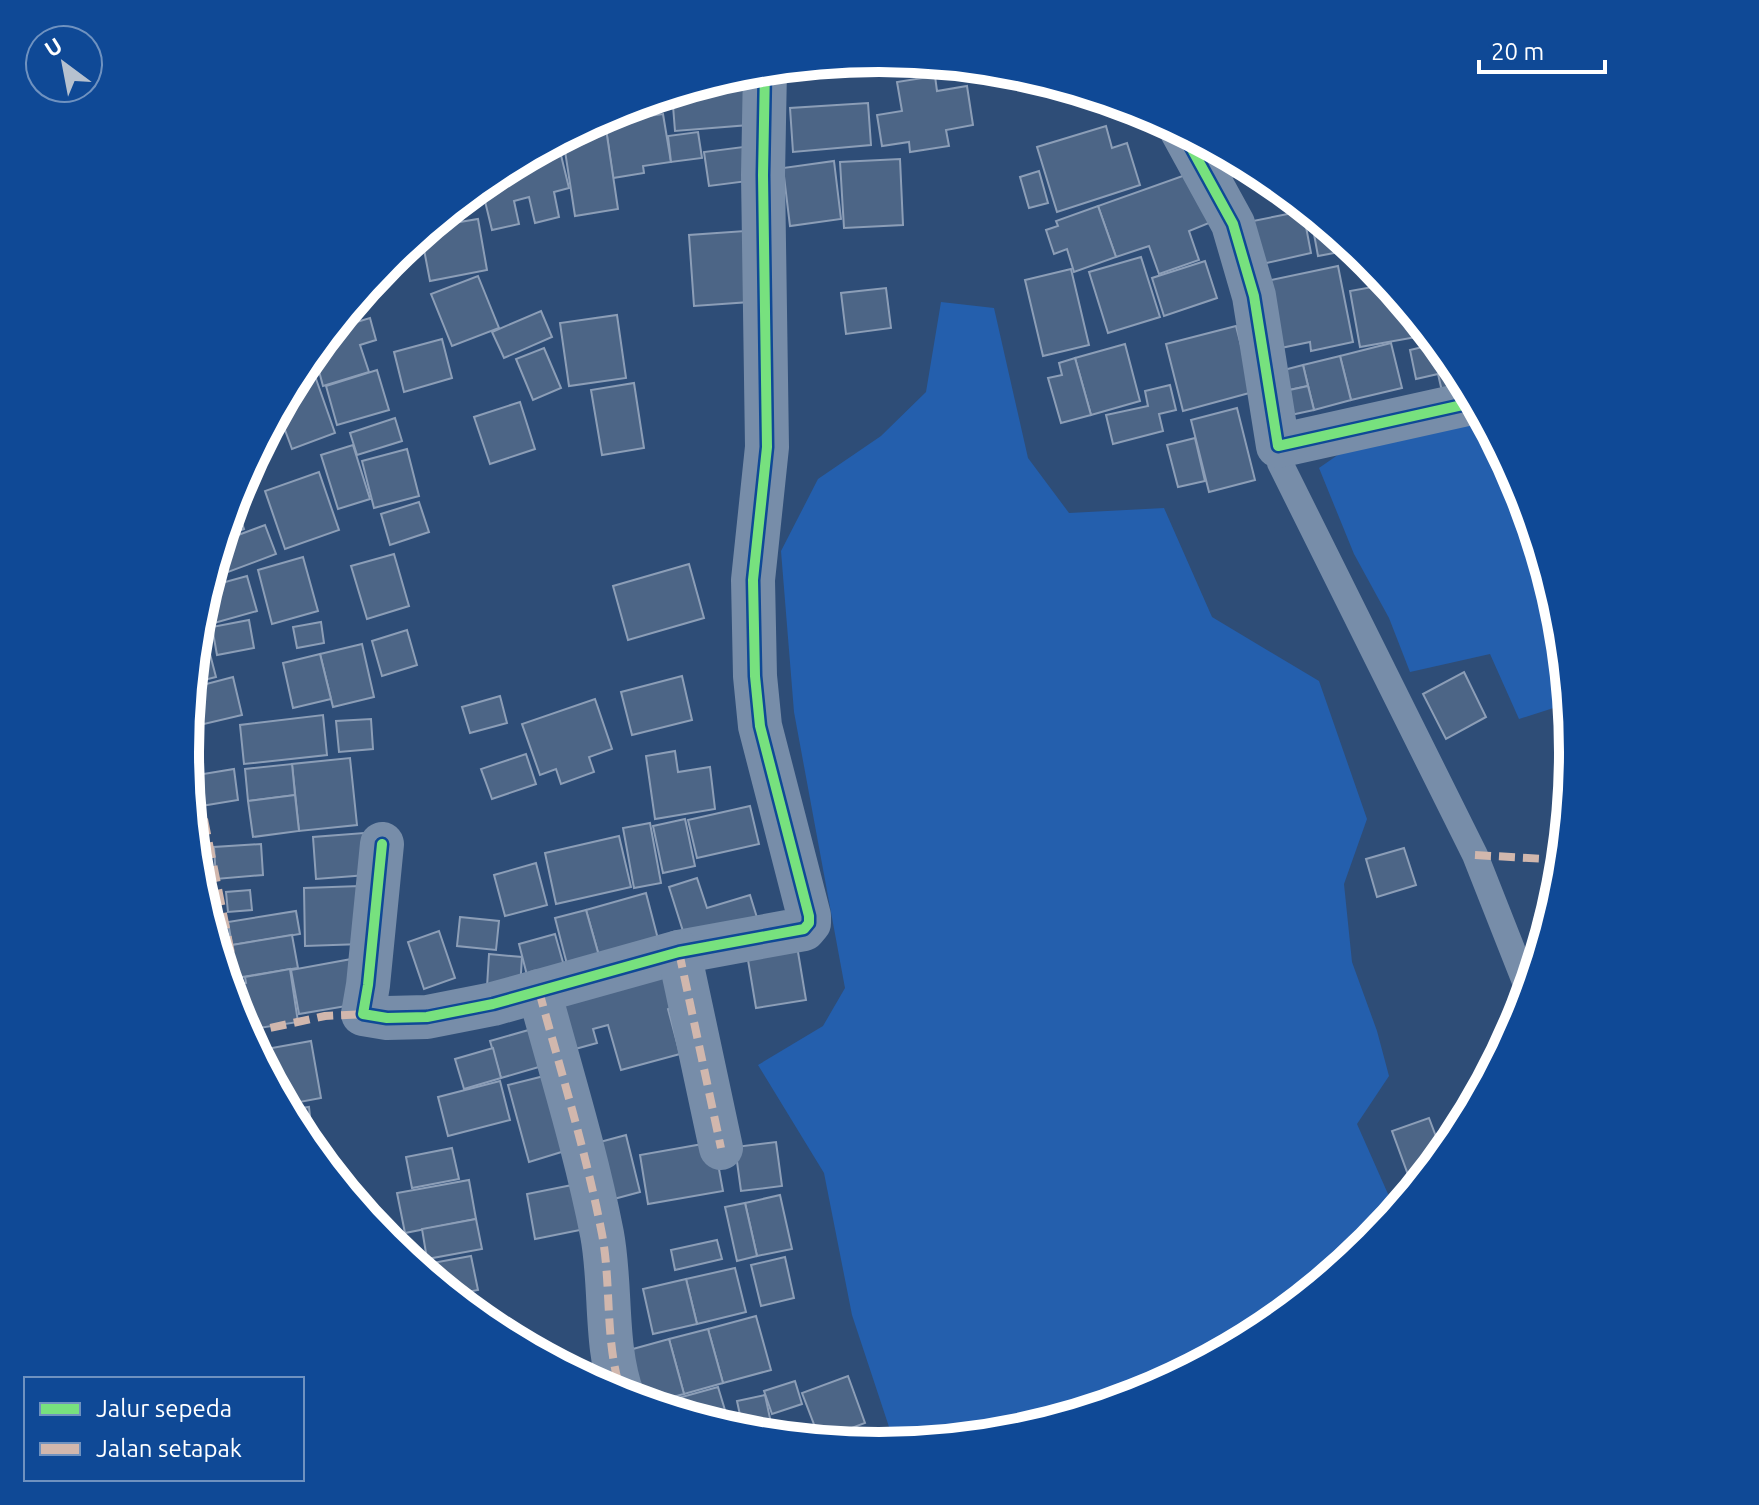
<svg xmlns="http://www.w3.org/2000/svg" width="1759" height="1505" font-family="Ubuntu,sans-serif">
	<style>
		.green { fill: #245fad }
		.building { fill: #4c6586; stroke: #8c9eb7; stroke-width: 2 }
		.lines { fill: none; stroke-linecap: round; stroke-linejoin: round }
		.service { stroke: #778da9; stroke-width: 26 }
		.minor { stroke: #778da9; stroke-width: 44 }
		.quiet { stroke: #d1b7ad; stroke-width: 8; stroke-dasharray: 16 8; stroke-linecap: butt }
		.cycleway-casing { stroke: #0f4996; stroke-width: 15 }
		.cycleway { stroke: #77e17e; stroke-width: 10 }
		.rim { fill: none; stroke: #fff; stroke-width: 10 }
	</style>
	<rect width="100%" height="100%" fill="#2e4d77"/>
	<!-- green -->
	<g class="green">
		<polygon points="941,302 994,308 1028,458 1069,513 1164,508 1212,617 1319,681 1367,819 1344,884 1352,962 1377,1031 1389,1076 1357,1124 1392,1203 1400,1208 1370,1244 1265,1330 1145,1394 1015,1434 895,1445 852,1315 824,1173 758,1065 823,1026 845,988 794,712 781,551 818,479 881,436 926,392"/>
		<polygon points="1486,421 1521,487 1561,617 1569,703 1519,719 1490,654 1410,672 1389,618 1354,554 1319,468 1342,452"/>
	</g>
	<!-- building -->
	<g class="building">
		<polygon points="745,71 749,125 675,131 672,93"/>
		<polygon points="935,76 937,91 967,86 973,125 946,130 949,146 910,152 909,142 882,146 877,115 902,111 897,82"/>
		<polygon points="868,103 871,145 793,152 790,108"/>
		<polygon points="663,114 671,162 643,166 644,173 613,178 605,122"/>
		<polygon points="605,122 618,209 575,216 563,138 587,125"/>
		<polygon points="1106,126 1112,148 1127,143 1140,185 1057,212 1037,147"/>
		<polygon points="698,132 702,158 671,162 668,136"/>
		<polygon points="559,147 569,188 554,192 559,217 535,223 529,197 514,201 519,224 492,230 481,185 494,175 537,152"/>
		<polygon points="743,147 748,181 709,186 704,152"/>
		<polygon points="1212,147 1256,170 1231,177 1227,163 1217,166"/>
		<polygon points="900,159 903,225 844,228 840,162"/>
		<polygon points="834,161 841,219 790,226 783,168"/>
		<polygon points="1039,171 1048,203 1029,208 1020,177"/>
		<polygon points="1191,173 1209,223 1189,231 1199,260 1159,274 1149,246 1116,257 1098,206"/>
		<polygon points="471,194 474,210 449,215 449,212"/>
		<polygon points="1098,206 1116,257 1074,272 1067,249 1054,254 1046,230 1058,226 1056,221"/>
		<polygon points="1303,211 1311,253 1262,264 1253,221"/>
		<polygon points="1310,212 1356,249 1318,256"/>
		<polygon points="478,219 487,270 430,281 421,234 430,227"/>
		<polygon points="745,231 750,302 694,306 689,235"/>
		<polygon points="1141,257 1160,317 1108,333 1089,272"/>
		<polygon points="1205,261 1217,298 1164,316 1152,278"/>
		<polygon points="1338,266 1353,342 1311,351 1310,342 1276,349 1262,282"/>
		<polygon points="1071,269 1089,345 1043,356 1025,280"/>
		<polygon points="478,276 499,328 452,346 431,294"/>
		<polygon points="1389,284 1420,321 1422,336 1360,347 1350,291"/>
		<polygon points="886,288 891,328 846,334 841,293"/>
		<polygon points="541,311 552,337 504,358 492,332"/>
		<polygon points="617,315 626,378 569,386 560,323"/>
		<polygon points="370,318 376,340 360,345 369,372 323,386 316,360 310,361 309,358 333,329"/>
		<polygon points="1236,326 1253,392 1183,411 1166,344"/>
		<polygon points="442,339 452,378 404,392 394,352"/>
		<polygon points="1436,341 1457,367 1472,395 1444,400 1438,374 1416,379 1410,350 1431,345 1431,343"/>
		<polygon points="1391,343 1402,388 1351,400 1340,356"/>
		<polygon points="1125,344 1140,401 1091,415 1075,358"/>
		<polygon points="544,348 561,388 533,400 516,359"/>
		<polygon points="1340,356 1351,400 1314,410 1303,365"/>
		<polygon points="1075,358 1091,415 1061,423 1048,378 1062,375 1059,363"/>
		<polygon points="1303,365 1308,386 1280,392 1276,372"/>
		<polygon points="377,370 389,410 337,425 326,386"/>
		<polygon points="315,376 335,433 292,449 278,411 293,384"/>
		<polygon points="634,383 644,448 602,455 591,390"/>
		<polygon points="1170,385 1176,410 1159,414 1163,431 1113,444 1106,415 1148,406 1145,391"/>
		<polygon points="1308,386 1314,410 1286,416 1280,392"/>
		<polygon points="520,402 535,449 490,464 474,417"/>
		<polygon points="1237,408 1255,480 1209,492 1191,420"/>
		<polygon points="395,418 402,441 357,455 350,433"/>
		<polygon points="1195,438 1205,481 1178,487 1167,445"/>
		<polygon points="353,445 370,499 338,509 321,455"/>
		<polygon points="407,449 419,496 374,508 362,461"/>
		<polygon points="319,472 339,530 285,549 265,491"/>
		<polygon points="234,499 244,529 223,536"/>
		<polygon points="419,502 429,532 390,545 381,514"/>
		<polygon points="265,525 276,554 212,578 222,541"/>
		<polygon points="394,554 409,606 367,619 351,566"/>
		<polygon points="303,557 318,611 272,624 258,570"/>
		<polygon points="689,564 704,618 628,640 613,586"/>
		<polygon points="247,576 257,611 207,625 202,606 207,587"/>
		<polygon points="249,620 254,648 217,655 212,627"/>
		<polygon points="321,622 324,643 297,648 293,627"/>
		<polygon points="407,630 417,665 382,676 372,641"/>
		<polygon points="204,631 216,677 192,683 197,633"/>
		<polygon points="362,644 374,697 333,707 320,654"/>
		<polygon points="320,654 331,699 293,708 283,663"/>
		<polygon points="1464,672 1486,717 1446,739 1423,694"/>
		<polygon points="682,676 692,720 632,735 621,692"/>
		<polygon points="233,677 242,715 187,728 191,688"/>
		<polygon points="500,696 507,723 470,733 462,707"/>
		<polygon points="595,699 612,749 589,757 594,772 561,784 556,769 540,775 522,724"/>
		<polygon points="323,715 327,755 244,764 240,725"/>
		<polygon points="371,719 373,749 339,752 336,721"/>
		<polygon points="675,751 678,772 710,767 715,809 655,819 646,756"/>
		<polygon points="526,754 536,784 492,799 481,769"/>
		<polygon points="350,758 357,825 299,831 292,764"/>
		<polygon points="292,764 295,795 248,801 245,769"/>
		<polygon points="234,769 238,800 195,807 191,776"/>
		<polygon points="295,795 299,831 253,837 248,801"/>
		<polygon points="189,796 201,851 195,852"/>
		<polygon points="750,806 759,844 697,858 688,820"/>
		<polygon points="685,819 695,866 663,873 653,826"/>
		<polygon points="650,823 661,883 634,888 623,828"/>
		<polygon points="364,833 367,875 316,879 313,837"/>
		<polygon points="619,836 631,887 556,904 545,853"/>
		<polygon points="261,844 263,875 216,879 214,847"/>
		<polygon points="1404,848 1416,885 1377,897 1366,859"/>
		<polygon points="536,863 547,905 505,916 494,875"/>
		<polygon points="697,878 707,908 750,895 759,924 688,947 669,887"/>
		<polygon points="213,884 220,918 208,920 198,887"/>
		<polygon points="360,886 362,944 305,946 304,888"/>
		<polygon points="250,890 252,910 228,912 226,892"/>
		<polygon points="646,893 658,939 601,963 586,910"/>
		<polygon points="586,910 601,963 569,972 555,918"/>
		<polygon points="296,911 300,934 232,945 228,922"/>
		<polygon points="460,917 499,921 496,950 457,946"/>
		<polygon points="216,922 240,1022 209,924"/>
		<polygon points="439,931 455,978 424,989 408,942"/>
		<polygon points="555,934 566,973 529,983 519,944"/>
		<polygon points="292,935 298,968 236,978 232,945"/>
		<polygon points="797,946 806,1000 756,1008 747,954"/>
		<polygon points="489,954 522,957 520,989 487,987"/>
		<polygon points="357,958 364,1003 299,1014 291,970"/>
		<polygon points="665,963 676,1006 668,1009 680,1054 621,1070 608,1025 593,1029 597,1043 557,1054 542,997"/>
		<polygon points="290,969 298,1022 252,1029 249,1007 242,1008 239,984 246,983 245,977"/>
		<polygon points="539,1027 549,1064 501,1078 490,1041"/>
		<polygon points="311,1041 321,1098 284,1105 255,1051"/>
		<polygon points="493,1048 501,1078 464,1089 455,1059"/>
		<polygon points="548,1075 568,1150 529,1162 508,1085"/>
		<polygon points="500,1081 510,1120 448,1136 438,1097"/>
		<polygon points="309,1107 314,1153 302,1138 287,1110"/>
		<polygon points="1429,1118 1443,1155 1414,1191 1392,1131"/>
		<polygon points="626,1135 640,1192 599,1203 585,1146"/>
		<polygon points="714,1142 723,1191 648,1204 640,1155"/>
		<polygon points="776,1142 782,1186 741,1191 735,1147"/>
		<polygon points="452,1148 459,1179 412,1188 406,1157"/>
		<polygon points="469,1180 476,1219 405,1233 397,1193"/>
		<polygon points="582,1183 590,1228 535,1239 527,1194"/>
		<polygon points="780,1195 792,1249 757,1256 745,1203"/>
		<polygon points="745,1203 757,1256 737,1261 725,1207"/>
		<polygon points="476,1219 482,1249 427,1259 422,1229"/>
		<polygon points="717,1240 722,1259 675,1270 671,1250"/>
		<polygon points="471,1256 478,1290 451,1295 416,1266"/>
		<polygon points="785,1257 794,1298 761,1306 751,1265"/>
		<polygon points="735,1268 746,1312 697,1324 686,1279"/>
		<polygon points="686,1279 697,1324 653,1334 643,1289"/>
		<polygon points="756,1316 771,1370 723,1383 708,1329"/>
		<polygon points="708,1329 723,1383 684,1394 669,1339"/>
		<polygon points="669,1339 684,1394 646,1404 634,1400 622,1352"/>
		<polygon points="848,1376 865,1423 820,1440 802,1393"/>
		<polygon points="795,1381 802,1404 772,1414 764,1391"/>
		<polygon points="718,1387 728,1420 713,1424 674,1412 671,1400"/>
		<polygon points="765,1395 774,1437 744,1434 737,1401"/>
	</g>
	<g class="lines">
		<!-- service -->
		<polyline class="service" points="1278,446 1280,463 1475,855 1529,992"/>
		<!-- minor -->
		<g class="minor">
			<polyline points="1182,131 1233,224 1254,296 1278,446 1476,402"/>
			<polyline points="382,844 368,985 363,1014 387,1018 427,1017 493,1004 679,952 804,929 809,923 809,916 760,726 755,676 753,580 767,447 763,175 765,69"/>
			<polyline points="679,952 721,1148"/>
			<path d="M539,991C561,1072 586,1152 602,1234C612,1287 604,1346 623,1397"/>
		</g>
		<!-- quiet -->
		<g class="quiet">
			<polyline points="204,819 248,1038"/>
			<polyline points="1475,855 1563,860"/>
			<polyline points="679,952 721,1148"/>
			<path d="M539,991C561,1072 586,1152 602,1234C612,1287 604,1346 623,1397"/>
			<polyline points="247,1033 325,1016 367,1014"/>
		</g>
		<!-- cycleway casing -->
		<g class="cycleway-casing">
			<g id="cycleway">
				<polyline points="1182,131 1233,224 1254,296 1278,446 1476,402"/>
				<polyline points="382,844 368,985 363,1014 387,1018 427,1017 493,1004 679,952 804,929 809,923 809,916 760,726 755,676 753,580 767,447 763,175 765,69"/>
			</g>
		</g>
		<!-- cycleway -->
		<use href="#cycleway" class="cycleway"/>
	</g>
	<!-- crop -->
	<path d="M0 0H1759V1505H0ZM199 752a680 680 0 1 1 1360 0a680 680 0 1 1-1360 0Z" fill="#0f4996" fill-rule="evenodd"/>
	<path class="rim" d="M199 752a680 680 0 1 1 1360 0a680 680 0 1 1-1360 0Z"/>
	<!-- legend -->
	<rect x="24" y="1377" width="280" height="104" fill="#0f4996" stroke="#6f92c0" stroke-width="2"/>
	<rect x="40" y="1403" width="40" height="12" fill="#77e17e" stroke="#6f92c0" stroke-width="2"/>
	<text x="96" y="1417" font-size="24" fill="#ffffff">Jalur sepeda</text>
	<rect x="40" y="1443" width="40" height="12" fill="#d1b7ad" stroke="#6f92c0" stroke-width="2"/>
	<text x="96" y="1457" font-size="24" fill="#ffffff">Jalan setapak</text>
	<!-- north arrow -->
	<g transform="translate(64 64) rotate(328)"><circle r="38" fill="#0f4996" stroke="#6f92c0" stroke-width="2"/>
	<path d="M0-6L14 30L0 20L-14 30Z" fill="#b6c1cf"/>
	<text y="-12" font-size="22" font-weight="bold" text-anchor="middle" fill="#ffffff">U</text>
	</g>
	<!-- scale -->
	<path d="M1479 60v12h126v-12" fill="none" stroke="#ffffff" stroke-width="4"/>
	<text x="1491" y="60" font-size="24" fill="#ffffff" stroke="#0f4996" stroke-width="6" paint-order="stroke">20 m</text>
</svg>
